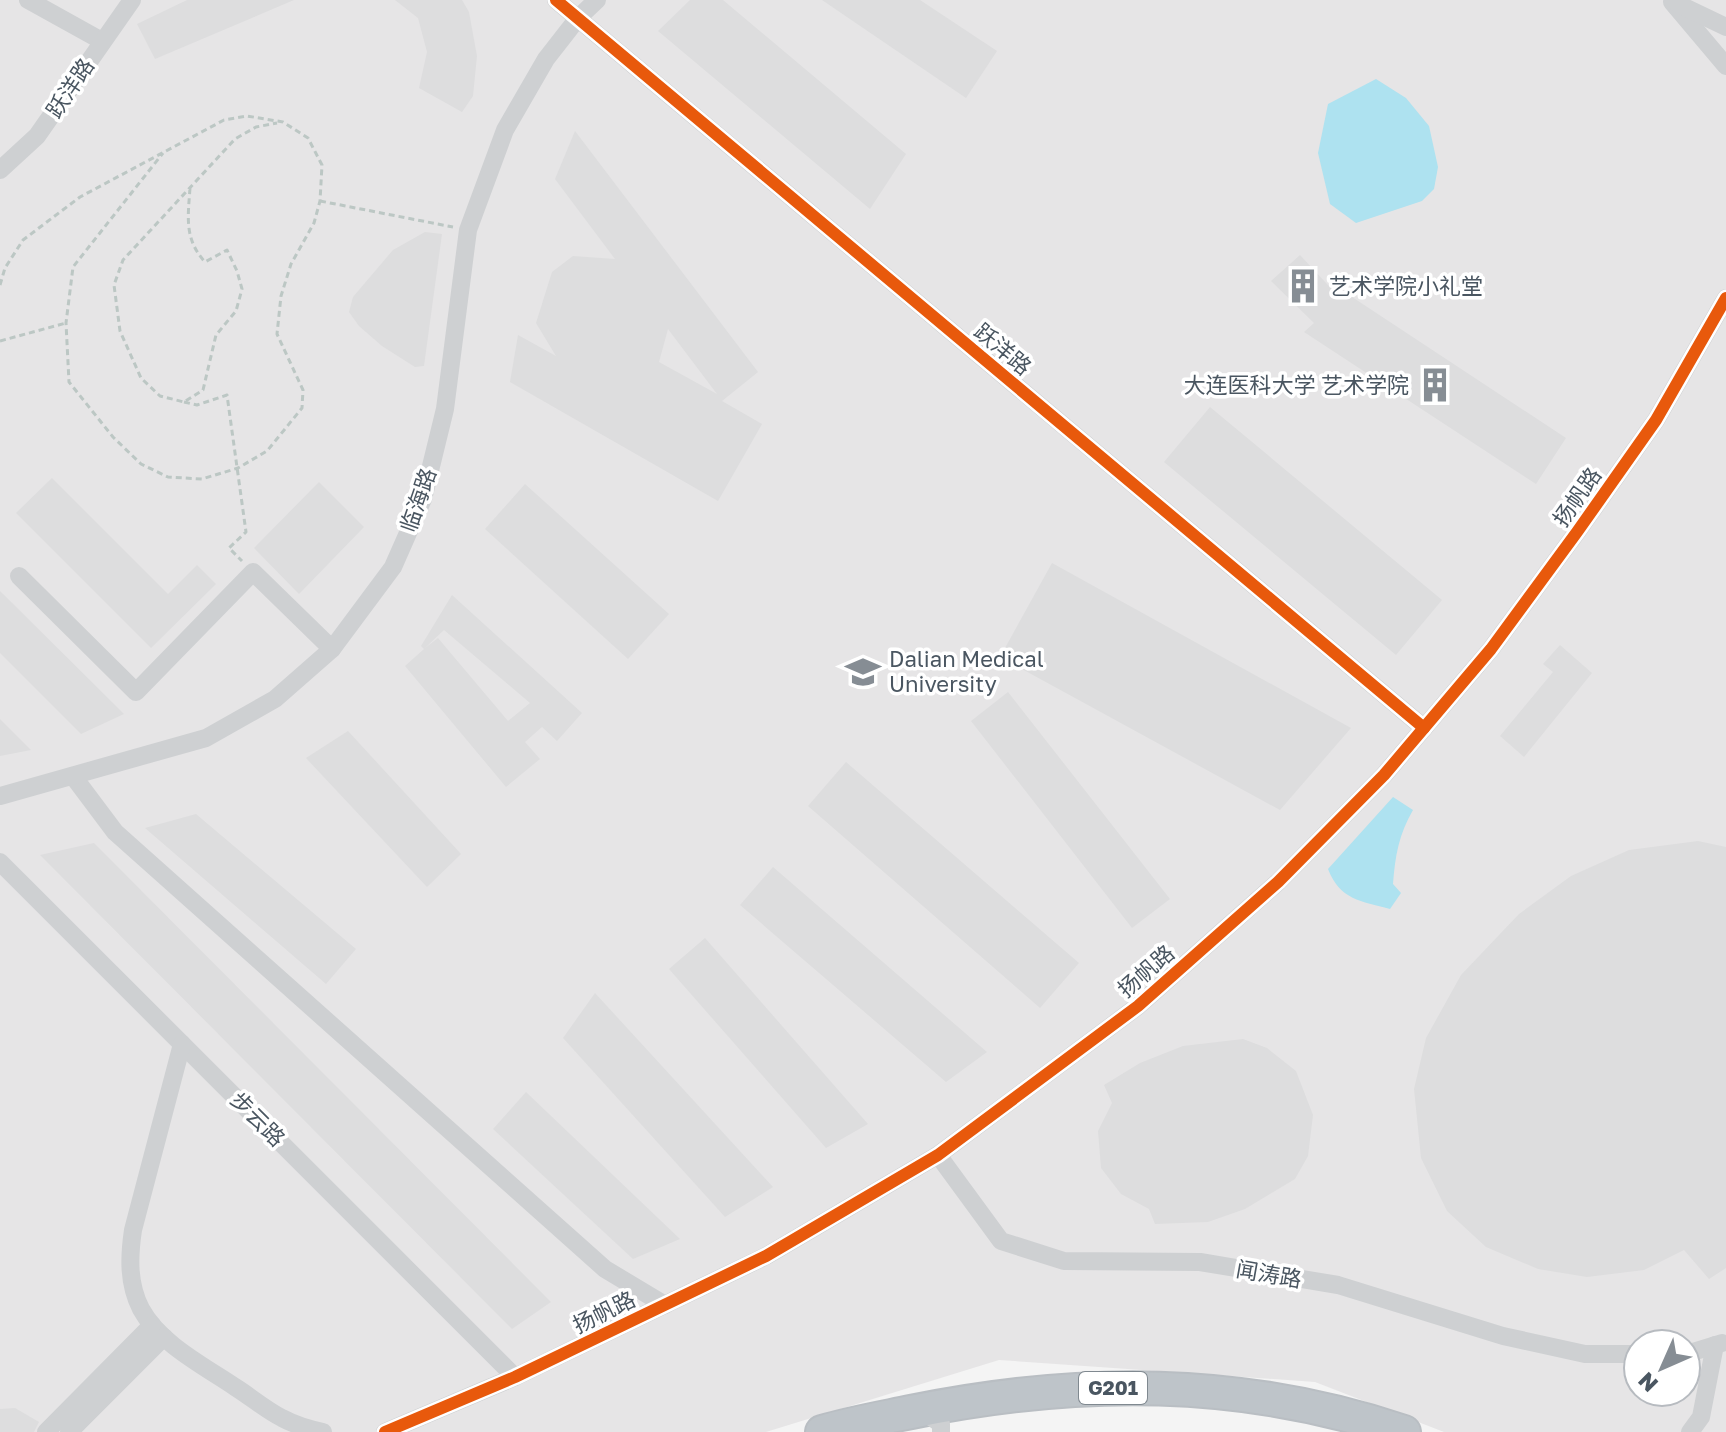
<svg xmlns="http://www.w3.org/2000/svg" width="1726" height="1432" font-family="'Golos Text','Noto Sans SC',sans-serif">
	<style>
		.education { fill: #e6e5e6; fill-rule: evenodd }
		.water { fill: #aee2f0 }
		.building { fill: #ddddde; fill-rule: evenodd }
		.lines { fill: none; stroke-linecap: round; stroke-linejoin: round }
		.highway-casing { stroke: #b9bec3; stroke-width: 36 }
		.path { stroke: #bcc7c4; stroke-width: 3; stroke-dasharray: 6 4; stroke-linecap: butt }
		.street { stroke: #ced0d2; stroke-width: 18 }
		.highway { stroke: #bec4c9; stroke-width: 32 }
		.cycleway-casing { stroke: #fff; stroke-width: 17 }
		.cycleway { stroke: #e8590c; stroke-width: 12 }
		.labels { text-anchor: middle; stroke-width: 7; stroke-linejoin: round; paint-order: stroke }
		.shield { fill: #fff; stroke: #808990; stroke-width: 2 }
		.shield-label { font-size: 20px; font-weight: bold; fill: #4a5661 }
		.street-label { font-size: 22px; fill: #4a5661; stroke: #fff }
		.poi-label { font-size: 22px; fill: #4a5661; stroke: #fff; text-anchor: start }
	</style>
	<rect width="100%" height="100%" fill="#f4f4f4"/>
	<!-- education -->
	<path class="education" d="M0,0H1726V1432H1444L1315,1382L999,1360L766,1432H0ZM1638,1344H1686V1392H1638Z"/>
	<!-- water -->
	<g class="water">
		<polygon points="1376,79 1406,98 1429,126 1438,167 1434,189 1422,201 1356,223 1330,204 1318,153 1328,104"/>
		<path d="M1393,797L1413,810C1399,834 1395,856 1393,884L1401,893L1390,909C1361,901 1340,900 1328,869Z"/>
	</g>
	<!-- building -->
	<g class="building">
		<polygon points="187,0 294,0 155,59 137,24"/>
		<polygon points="395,0 462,0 469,12 477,56 473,96 462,112 419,88 427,52 418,18"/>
		<polygon points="690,0 723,0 906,154 870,209 658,31"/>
		<polygon points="822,0 920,0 997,51 966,98"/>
		<path d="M575,131L758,372L722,401L762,424L718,501L510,382L518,335L556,356L536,323L552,272L573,256L615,259L555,179ZM668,329L717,394L659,362Z"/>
		<polygon points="425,232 442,234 424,366 415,367 382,346 359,326 349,312 353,297 393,250"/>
		<polygon points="1300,255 1340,298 1346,293 1566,438 1536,484 1304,332 1314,323 1271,281"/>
		<polygon points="1210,407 1442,600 1396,655 1164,462"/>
		<polygon points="52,478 168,594 197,565 216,584 151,648 16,513"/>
		<polygon points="319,482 364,527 299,594 254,548"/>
		<polygon points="525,484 669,614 628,659 485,529"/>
		<polygon points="1052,563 1351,728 1280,810 1000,657"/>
		<polygon points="0,591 124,714 81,734 0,653"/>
		<path d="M452,595L582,713L557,741L542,727L525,742L540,759L506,787L405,666L424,649L421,646ZM444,630L530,703L508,721L438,638L425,648Z"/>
		<polygon points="1560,645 1592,673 1524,757 1500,736 1553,672 1543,664"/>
		<polygon points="1008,692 1170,899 1132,928 971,721"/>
		<polygon points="0,719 31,750 0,756"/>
		<polygon points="348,731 461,854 427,887 306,758"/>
		<polygon points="846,762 1079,963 1040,1008 808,806"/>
		<polygon points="196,814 356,949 326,984 145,828"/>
		<polygon points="1698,841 1726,847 1726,1268 1709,1279 1684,1250 1644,1270 1587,1277 1538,1269 1486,1247 1447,1211 1421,1158 1414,1089 1426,1038 1461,975 1519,914 1571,876 1629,850"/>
		<polygon points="94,843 551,1302 512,1329 40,855"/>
		<polygon points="773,867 987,1052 946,1082 740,905"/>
		<polygon points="705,938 868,1124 826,1148 669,969"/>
		<polygon points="595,993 773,1187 725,1217 563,1038"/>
		<polygon points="1243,1039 1267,1048 1296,1071 1313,1115 1308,1156 1295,1179 1245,1209 1208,1222 1155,1224 1149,1209 1121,1194 1101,1168 1098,1131 1112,1103 1104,1085 1140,1063 1183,1046"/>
		<polygon points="526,1092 680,1239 633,1259 493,1129"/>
		<polygon points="15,1408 39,1422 34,1432 0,1432 0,1409"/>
	</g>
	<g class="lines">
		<!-- highway casing -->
		<g class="highway-casing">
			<path id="highway" d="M822,1432C852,1423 882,1418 911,1412C1079,1378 1240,1377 1404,1432"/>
		</g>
		<!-- path -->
		<g class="path">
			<path d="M190,188C188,217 184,239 205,262L227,250L237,271L242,289L236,311L216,335L203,390L184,402L160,396L141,378L120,331L114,285L123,260L235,139L256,127L277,123"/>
			<polyline points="320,201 453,227"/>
			<polyline points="0,285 5,268 23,240 80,197 224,120 247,116 283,122 308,138 322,165 320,201 314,223 291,264 281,296 277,334 303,390 302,408 267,451 238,468 202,479 168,477 141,464 113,437 69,382 66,323 73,267 163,153"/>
			<polyline points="0,341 66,323"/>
			<polyline points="184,402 197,405 227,395 246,532 229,548 242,561"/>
		</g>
		<!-- street -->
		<g class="street">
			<polyline points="28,0 102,41"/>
			<polyline points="556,0 1424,728"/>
			<polyline points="1672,2 1726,66"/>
			<polyline points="1678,4 1726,27"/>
			<polyline points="0,170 37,136 132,0"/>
			<polyline points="19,576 136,692 253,572 332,649"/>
			<polyline points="73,776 115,832 605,1269 665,1305"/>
			<polyline points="0,796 206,738 275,699 332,649 393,567 423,499 445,409 468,230 505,130 546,59 578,18 597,0"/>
			<polyline points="0,862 515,1377"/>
			<path d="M182,1044L133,1230C129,1257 128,1284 141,1309C160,1344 204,1366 235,1387C251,1397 266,1410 282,1418C295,1425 308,1429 323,1432"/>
			<polyline points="938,1155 1001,1241 1064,1261 1200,1262 1338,1285 1503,1336 1585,1354 1638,1354"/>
			<polyline points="1686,1354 1722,1343"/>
			<polyline points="921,1410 941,1424 941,1432"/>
			<polyline points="46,1432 152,1325"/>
			<polyline points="69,1432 164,1337"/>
			<polyline points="385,1432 515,1377 766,1256 938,1155 1138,1006 1278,882 1384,775 1491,649 1577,532 1656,420 1726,298"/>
			<polyline points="1690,1432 1701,1417 1715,1345"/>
		</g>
		<!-- highway -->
		<use href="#highway" class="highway"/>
		<!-- cycleway casing -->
		<g class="cycleway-casing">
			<g id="cycleway">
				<polyline points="556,0 1424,728"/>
				<polyline points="385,1432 515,1377 766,1256 938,1155 1138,1006 1278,882 1384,775 1491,649 1577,532 1656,420 1726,298"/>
			</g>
		</g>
		<!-- cycleway -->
		<use href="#cycleway" class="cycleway"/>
	</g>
	<!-- icons -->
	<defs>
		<g id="building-bare" transform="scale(2.76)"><path d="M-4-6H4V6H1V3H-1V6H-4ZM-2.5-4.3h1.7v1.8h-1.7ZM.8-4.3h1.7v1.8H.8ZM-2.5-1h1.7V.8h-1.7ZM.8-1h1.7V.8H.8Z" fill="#868d94" stroke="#fff" stroke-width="2.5" paint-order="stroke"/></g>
		<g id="university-bare" transform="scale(2.76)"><path d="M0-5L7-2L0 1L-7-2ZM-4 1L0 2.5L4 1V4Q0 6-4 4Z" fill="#868d94" stroke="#fff" stroke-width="2.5" paint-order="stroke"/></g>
	</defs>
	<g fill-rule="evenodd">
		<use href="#building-bare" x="1303" y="286"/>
		<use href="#building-bare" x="1435" y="385"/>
		<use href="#university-bare" x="863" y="672"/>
	</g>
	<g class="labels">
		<!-- shield labels -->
		<rect class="shield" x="1079" y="1372" width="68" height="32" rx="6"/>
		<g class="shield-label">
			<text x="1113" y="1395">G201</text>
		</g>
		<!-- street labels -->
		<g class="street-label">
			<text transform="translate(70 88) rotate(-56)" y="8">跃洋路</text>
			<text transform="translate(1003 349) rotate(40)" y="8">跃洋路</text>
			<text transform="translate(1577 497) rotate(-55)" y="8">扬帆路</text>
			<text transform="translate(418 500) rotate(-71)" y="8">临海路</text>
			<text transform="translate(1146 971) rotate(-41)" y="8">扬帆路</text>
			<text transform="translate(258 1119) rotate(45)" y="8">步云路</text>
			<text transform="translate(1269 1274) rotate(10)" y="8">闻涛路</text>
			<text transform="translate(604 1312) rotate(-26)" y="8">扬帆路</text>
		</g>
		<!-- poi labels -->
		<g class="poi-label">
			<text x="1329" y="294">艺术学院小礼堂</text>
			<text x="1409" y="393" text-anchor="end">大连医科大学 艺术学院</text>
			<text x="889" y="667">Dalian Medical<tspan x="889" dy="25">University</tspan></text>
		</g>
	</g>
	<!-- north arrow -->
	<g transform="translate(1662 1368) rotate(225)"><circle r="38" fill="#ffffff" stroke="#b7bbc0" stroke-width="2"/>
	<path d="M0-6L14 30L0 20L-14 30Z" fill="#868d94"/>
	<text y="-12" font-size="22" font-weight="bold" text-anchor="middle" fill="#4a5661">N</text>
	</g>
</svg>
